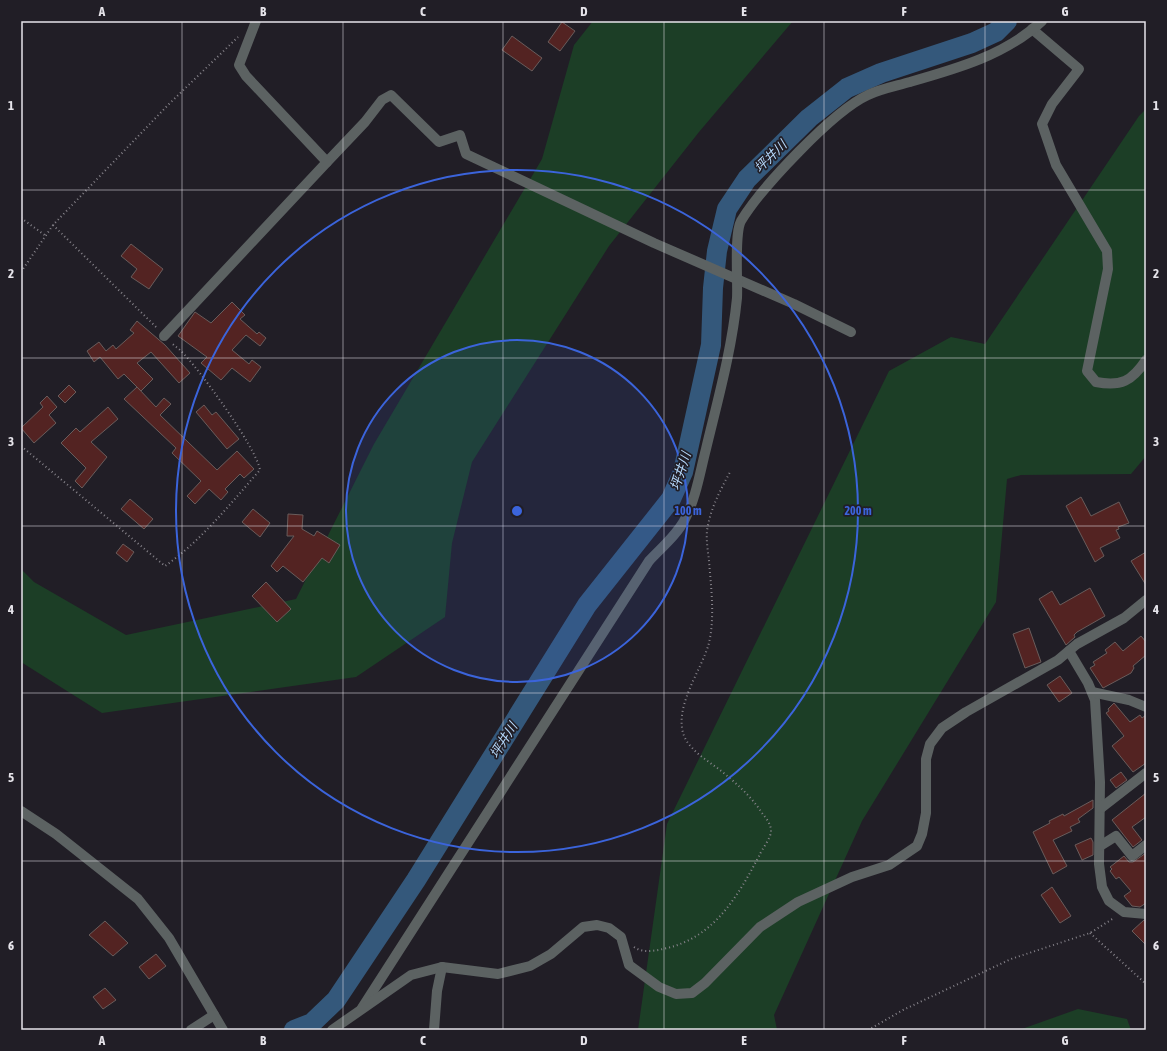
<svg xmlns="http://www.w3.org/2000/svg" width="1167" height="1051" font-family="'Asap Condensed','Noto Sans JP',sans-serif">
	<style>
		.green { fill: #1c3e26 }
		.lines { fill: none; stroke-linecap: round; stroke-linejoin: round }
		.river { stroke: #34587b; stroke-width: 20 }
		.building { fill: #532322; stroke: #695c5b }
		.path { stroke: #87848b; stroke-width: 2; stroke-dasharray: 1 3; stroke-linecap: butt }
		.street { stroke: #5c6262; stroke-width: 10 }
		.grid { fill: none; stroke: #e6e4ea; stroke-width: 1; stroke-opacity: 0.55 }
		.ring { fill: none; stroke: #3b64db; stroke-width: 2 }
		.labels { text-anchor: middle; stroke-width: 3.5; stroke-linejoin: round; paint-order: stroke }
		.water-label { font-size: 13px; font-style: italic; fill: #b6d9fc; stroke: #211e26 }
		.centre { fill: #3b64db; stroke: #211e26; stroke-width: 2 }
		.ring-label { font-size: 12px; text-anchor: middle; font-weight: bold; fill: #3b64db; stroke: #211e26; stroke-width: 3.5; stroke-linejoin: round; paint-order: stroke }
		.neatline { fill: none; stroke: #e6e4ea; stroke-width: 1.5 }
		.grid-label { font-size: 13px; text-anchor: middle; font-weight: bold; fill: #e6e4ea }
	</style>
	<rect width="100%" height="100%" fill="#211e26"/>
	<!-- green -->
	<g class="green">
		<polygon points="593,21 793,21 699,132 609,246 472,462 452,543 445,617 356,677 102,713 21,662 21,569 34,582 126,635 296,599 374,444 542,159 574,45"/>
		<polygon points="1146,109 1146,456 1131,474 1021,475 1007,479 996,602 862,821 774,1015 777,1030 638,1030 667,824 889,371 951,337 985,344 1139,116"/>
		<polygon points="1078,1009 1127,1019 1131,1030 1019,1030"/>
	</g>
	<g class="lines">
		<!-- river -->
		<polyline class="river" points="294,1030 312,1023 336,1000 416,880 587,605 671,499 683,472 711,345 713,288 717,251 727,209 747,179 809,118 847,88 881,73 972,43 996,32 1007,21"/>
	</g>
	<!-- building -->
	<g class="building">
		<polygon points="562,22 575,31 560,51 548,42"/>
		<polygon points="512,36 542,58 532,71 502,50"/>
		<polygon points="131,244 163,269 149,289 131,277 137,269 121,256"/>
		<polygon points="232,302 245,315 240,319 257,334 259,332 266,338 260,346 246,335 232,350 249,364 252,360 261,367 250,382 232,368 221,380 201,363 207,357 178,336 195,312 211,323"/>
		<polygon points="137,321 165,345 190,373 179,383 151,352 137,363 153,379 141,391 137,387 156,407 164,398 171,404 160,415 217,470 237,451 254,469 244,478 240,474 225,489 228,492 221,500 209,489 195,504 187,496 201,481 172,453 176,448 124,399 137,387 124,374 118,379 100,357 94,362 87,351 99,342 106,351 113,345 116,349 134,333 130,330"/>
		<polygon points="69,385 76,392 65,403 58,396"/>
		<polygon points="47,396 57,407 49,415 56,423 34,443 21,428 43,407 40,403"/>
		<polygon points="204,405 212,415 216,412 239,439 227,449 196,412"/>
		<polygon points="108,407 118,419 91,442 107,457 82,488 75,481 86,468 61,443 76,428 80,432"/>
		<polygon points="1081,497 1091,516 1119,502 1129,523 1118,527 1119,529 1116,530 1120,538 1100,548 1104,556 1095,562 1066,506"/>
		<polygon points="130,499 153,519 144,529 121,509"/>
		<polygon points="253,509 270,523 260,537 242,522"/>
		<polygon points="288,514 303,515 302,529 314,536 317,531 340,545 329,563 322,558 303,582 283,566 277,572 271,566 294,536 287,536"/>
		<polygon points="123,544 134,552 127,562 116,553"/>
		<polygon points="1146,552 1146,585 1131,561"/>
		<polygon points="266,582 291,609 277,622 252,596"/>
		<polygon points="1090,588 1105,616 1077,632 1074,635 1075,637 1066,645 1039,599 1052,591 1060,605"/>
		<polygon points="1029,628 1041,662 1025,668 1013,634"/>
		<polygon points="1141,636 1146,642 1146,655 1133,666 1134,668 1131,673 1103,688 1090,668 1095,665 1093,662 1107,653 1105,650 1115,642 1123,651"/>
		<polygon points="1060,676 1072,693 1059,702 1047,685"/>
		<polygon points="1114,703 1130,722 1140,715 1142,718 1146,715 1146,763 1133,772 1112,746 1124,736 1106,713 1109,711 1108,709"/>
		<polygon points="1121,772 1127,780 1116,788 1110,780"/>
		<polygon points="1146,793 1146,817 1132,827 1142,840 1133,847 1112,820"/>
		<polygon points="1093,800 1093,808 1078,819 1080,822 1070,827 1072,831 1053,840 1067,866 1053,874 1033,832 1050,823 1049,821 1063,814 1064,816"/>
		<polygon points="1091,838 1093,842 1093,855 1082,860 1075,845"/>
		<polygon points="1146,853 1146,903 1140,907 1132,906 1124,896 1131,891 1119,877 1116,879 1110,871 1112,869 1110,867 1124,856 1129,862 1133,862"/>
		<polygon points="1052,887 1071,916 1060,923 1041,895"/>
		<polygon points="1144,920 1146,920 1146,945 1132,931"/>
		<polygon points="105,921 128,943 113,956 89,935"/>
		<polygon points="156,954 166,966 149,979 139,967"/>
		<polygon points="105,988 116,1000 103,1009 93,997"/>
	</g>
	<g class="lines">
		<!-- path -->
		<g class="path">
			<polyline points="21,218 46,236"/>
			<polyline points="53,225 158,329"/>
			<polyline points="21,272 53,225 169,104 238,37"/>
			<path d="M21,446L165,566C202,540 230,504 260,470C256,447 198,367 180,350C177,347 174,346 171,342"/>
			<polyline points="1090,933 1146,984"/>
			<path d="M634,947C642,953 654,951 663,949C713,939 737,898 759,856C762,849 771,838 771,831C771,824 766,818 762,813C751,796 736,783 720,770C708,761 694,753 686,740C670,711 702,670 709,643C715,617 711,587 709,561C708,551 706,540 707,531C710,509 720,491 730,472"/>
			<polyline points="868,1030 903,1010 1011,959 1090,933 1114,918"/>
		</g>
		<!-- street -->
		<g class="street">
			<path d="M1032,29L1079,69L1052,104L1042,124L1056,165L1107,251L1108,269L1087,371L1096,382C1121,387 1132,381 1146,360"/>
			<polyline points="327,162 365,122 382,100 391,95 439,142 460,135 466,154 654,243 794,304 851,332"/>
			<polyline points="164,336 327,162 246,76 239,65 256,21"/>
			<polyline points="1069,651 1088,683 1095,700 1100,782 1099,864 1102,887 1109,901 1124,912 1146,914"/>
			<polyline points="1092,692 1129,700 1146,707"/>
			<polyline points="1101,808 1146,773"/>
			<polyline points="21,811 56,834 138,899 169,938 223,1030"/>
			<polyline points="1100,846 1116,836 1132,856 1146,845"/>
			<path d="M362,1008L649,561C661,548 677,535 685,519C696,498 700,472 706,449C718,399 732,349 737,298C738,281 734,234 741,221C761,188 833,111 868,95C880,89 896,86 910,82C956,69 1006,55 1042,21"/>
			<polyline points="191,1030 214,1015"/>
			<polyline points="332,1030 411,975 442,967 498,974 530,966 551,954 583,927 597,925 609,928 621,937 629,965 659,987 676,994 692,993 705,983 760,927 798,902 852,877 889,865 917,846 922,834 926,813 926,759 930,744 942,728 966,712 1058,660 1077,644 1124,618 1146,600"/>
			<polyline points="434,1030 437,991 442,967"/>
		</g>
	</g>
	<!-- grid -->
	<path class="grid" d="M182,21V1030M343,21V1030M503,21V1030M664,21V1030M824,21V1030M985,21V1030M21,190H1146M21,358H1146M21,526H1146M21,693H1146M21,861H1146"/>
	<!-- distance rings -->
	<circle cx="517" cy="511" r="171" fill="#3b64db" fill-opacity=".12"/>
	<g class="ring">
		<circle cx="517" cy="511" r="171"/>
		<circle cx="517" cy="511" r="341"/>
	</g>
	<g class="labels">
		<!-- water labels -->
		<g class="water-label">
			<text transform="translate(770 156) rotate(-45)" y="5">坪井川</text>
			<text transform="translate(680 471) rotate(-72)" y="5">坪井川</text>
			<text transform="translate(503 740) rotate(-58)" y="5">坪井川</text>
		</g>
	</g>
	<circle cx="517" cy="511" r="6" class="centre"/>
	<g class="ring-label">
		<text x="688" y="515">100 m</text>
		<text x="858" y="515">200 m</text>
	</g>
	<!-- border -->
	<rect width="1167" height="1051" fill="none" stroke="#211e26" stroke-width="44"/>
	<rect x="22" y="22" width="1123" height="1007" class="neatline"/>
	<g class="grid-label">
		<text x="102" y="16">A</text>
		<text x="263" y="16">B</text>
		<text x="423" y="16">C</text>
		<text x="584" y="16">D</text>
		<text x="744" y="16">E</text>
		<text x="904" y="16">F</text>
		<text x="1065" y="16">G</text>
		<text x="11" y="110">1</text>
		<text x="1156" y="110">1</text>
		<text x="11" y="278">2</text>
		<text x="1156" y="278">2</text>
		<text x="11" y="446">3</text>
		<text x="1156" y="446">3</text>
		<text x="11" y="614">4</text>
		<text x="1156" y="614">4</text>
		<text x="11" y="782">5</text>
		<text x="1156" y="782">5</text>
		<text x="11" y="950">6</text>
		<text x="1156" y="950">6</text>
		<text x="102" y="1045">A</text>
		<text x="263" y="1045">B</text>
		<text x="423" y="1045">C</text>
		<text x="584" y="1045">D</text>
		<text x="744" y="1045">E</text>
		<text x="904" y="1045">F</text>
		<text x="1065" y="1045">G</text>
	</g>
</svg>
